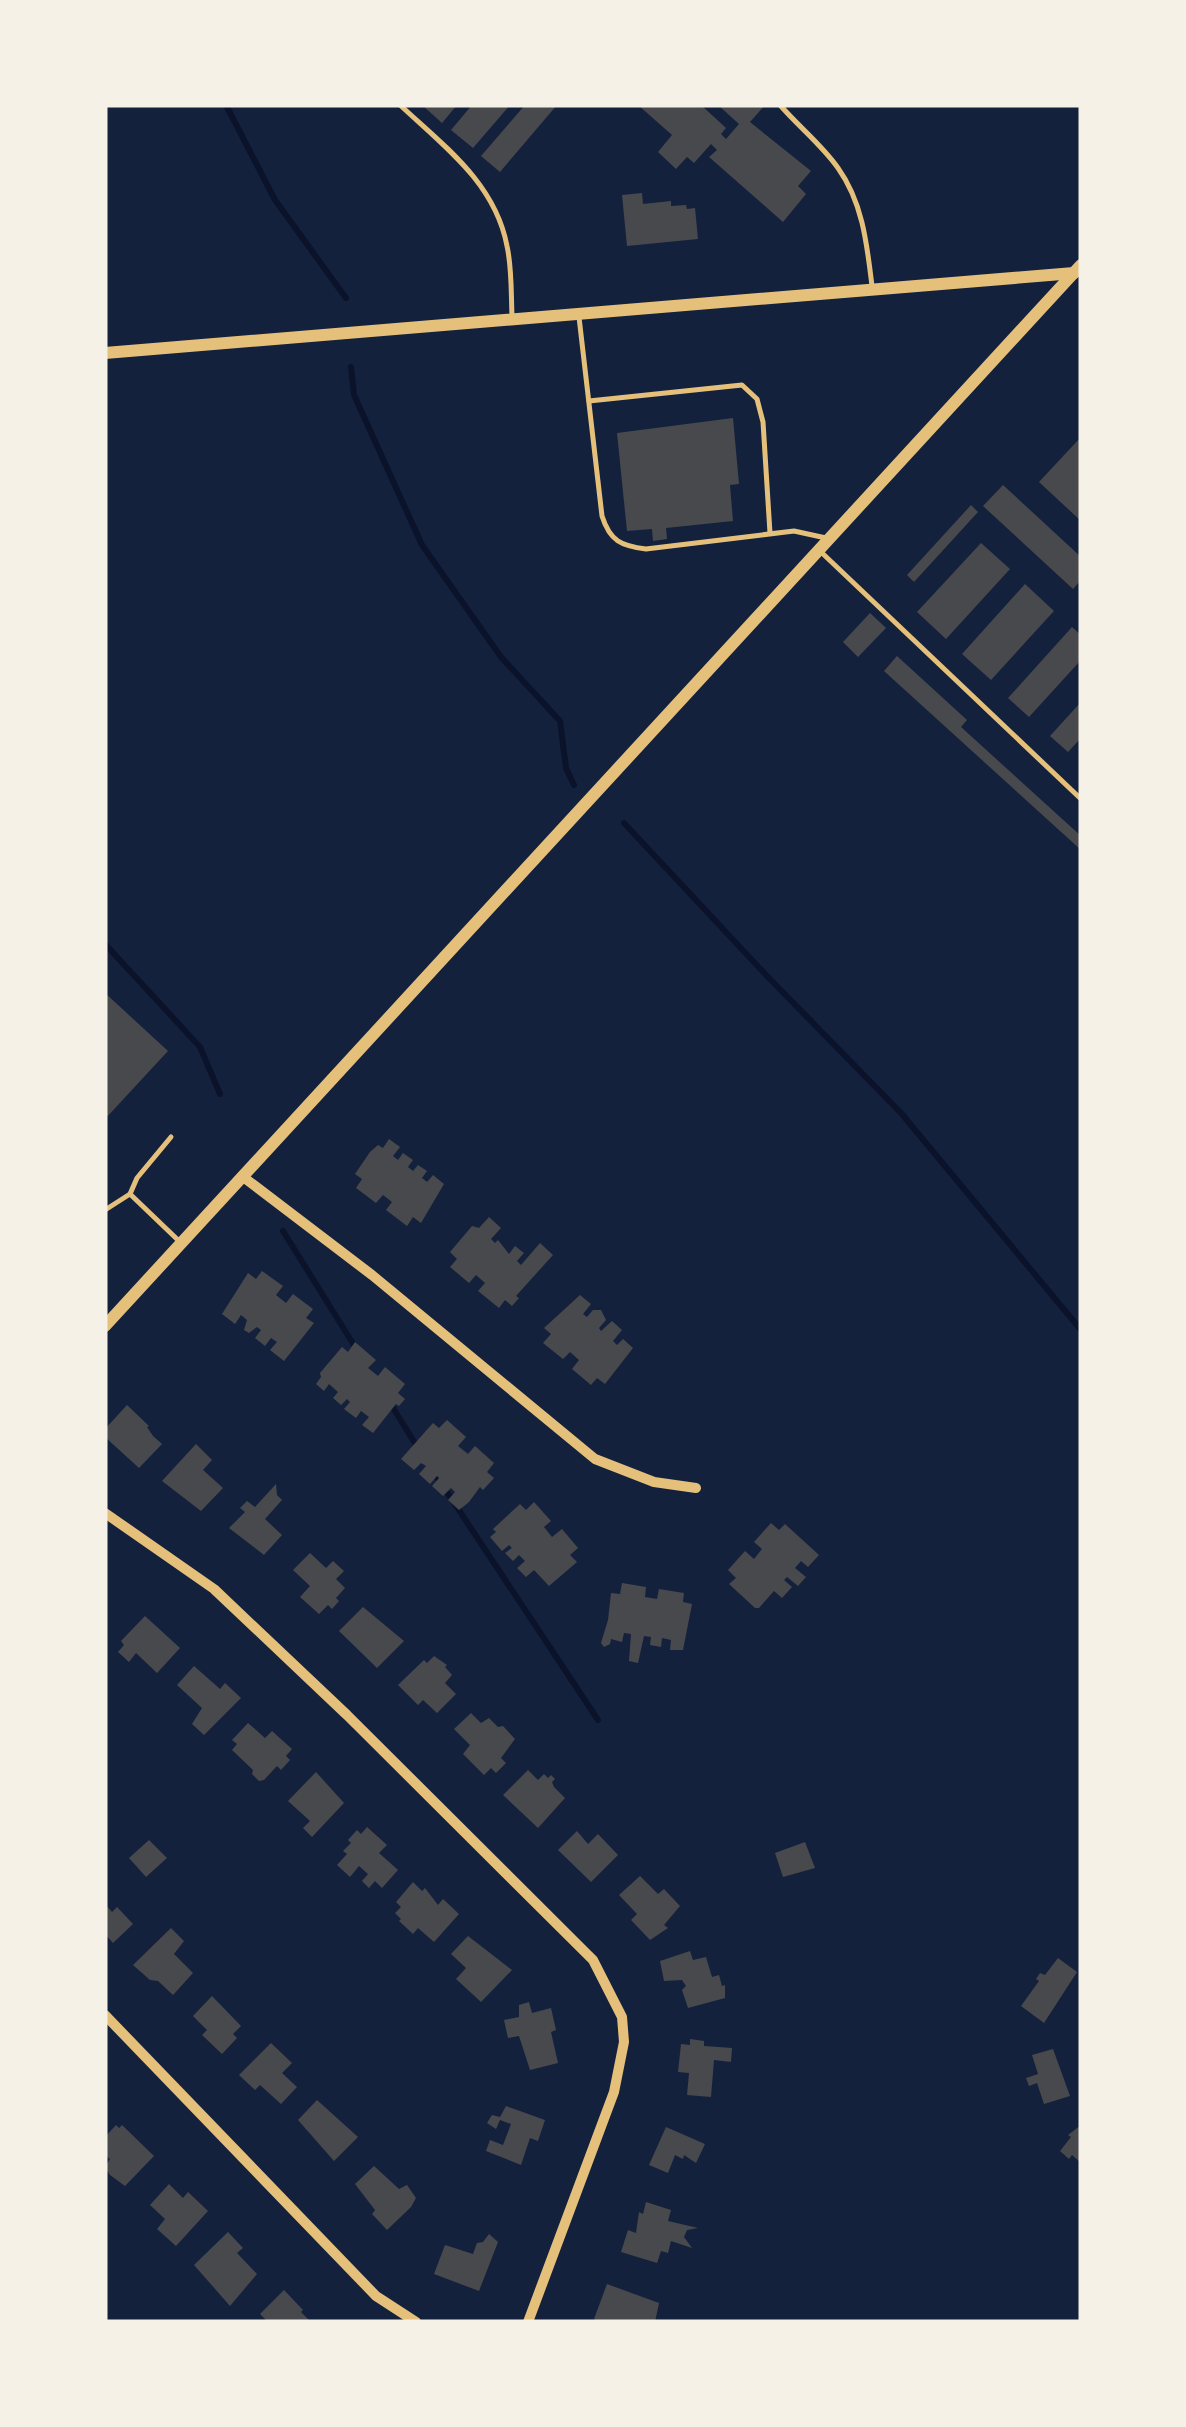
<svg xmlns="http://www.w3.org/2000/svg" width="1186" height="2427" font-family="Overpass,sans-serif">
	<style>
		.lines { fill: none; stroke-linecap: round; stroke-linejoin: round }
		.stream { stroke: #0b132b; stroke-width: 6 }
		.building { fill: #48494c }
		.service { stroke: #e5c07b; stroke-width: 5 }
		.minor { stroke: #e5c07b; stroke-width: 10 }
		.tertiary { stroke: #e5c07b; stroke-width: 12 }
	</style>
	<rect width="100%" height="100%" fill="#14213d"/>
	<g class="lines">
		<!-- stream -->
		<g class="stream">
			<polyline points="226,105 275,200 346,298"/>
			<polyline points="351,367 354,395 422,545 501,657 560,721 566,768 574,785"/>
			<polyline points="624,823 766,975 901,1113 1081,1330"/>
			<polyline points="105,944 200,1047 220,1094"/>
			<polyline points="283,1231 357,1350"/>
			<polyline points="390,1403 418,1448"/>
			<polyline points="433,1471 598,1720"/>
		</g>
	</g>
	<!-- building -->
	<g class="building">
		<polygon points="422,105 457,105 442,123"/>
		<polygon points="472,105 510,105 473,148 451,130"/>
		<polygon points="525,105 557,105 500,172 481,156"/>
		<polygon points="638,105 701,105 726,128 721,134 726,139 739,124 718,105 765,105 750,122 811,171 798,186 806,194 783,222 709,157 717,150 711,144 694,163 687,157 676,169 658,152 672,135"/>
		<polygon points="642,193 643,204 671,201 671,206 686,205 687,209 695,208 698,239 627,246 622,195"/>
		<polygon points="733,418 739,484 730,485 733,521 666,528 667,539 653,541 652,529 627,531 617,433"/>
		<polygon points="1081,437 1081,521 1039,482"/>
		<polygon points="1003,485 1081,557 1081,580 1073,589 983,506"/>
		<polygon points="971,505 978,512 914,582 907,575"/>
		<polygon points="981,543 1010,569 946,639 917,612"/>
		<polygon points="1025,584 1054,611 991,680 962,654"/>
		<polygon points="870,613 886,628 858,657 843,642"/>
		<polygon points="1072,627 1081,635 1081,660 1029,717 1008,698"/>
		<polygon points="897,656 967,720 961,727 1081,836 1081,850 884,671"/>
		<polygon points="1081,702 1081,738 1068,752 1050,736"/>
		<polygon points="105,993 168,1051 105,1119"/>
		<polygon points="389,1139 400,1147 393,1156 398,1160 403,1153 413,1160 408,1167 413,1171 418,1165 427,1171 422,1178 427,1182 433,1175 444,1184 421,1223 413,1217 407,1226 386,1210 392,1202 383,1195 376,1203 356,1188 362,1179 355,1174 370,1152 378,1145 383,1148"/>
		<polygon points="489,1217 501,1228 491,1239 495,1243 498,1240 509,1254 515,1246 524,1253 517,1261 521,1265 540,1243 553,1255 516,1296 519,1298 512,1306 505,1300 499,1308 478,1291 485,1283 476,1275 469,1283 450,1267 457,1259 450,1252 472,1226 479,1228"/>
		<polygon points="262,1271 283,1286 276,1295 286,1303 293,1294 313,1309 306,1318 314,1323 284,1361 270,1350 277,1342 271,1338 265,1346 255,1338 261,1330 257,1327 249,1333 244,1330 247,1320 241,1315 235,1324 222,1314 248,1273 256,1279"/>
		<polygon points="580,1295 591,1304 583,1314 587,1317 593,1310 601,1310 606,1320 599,1328 601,1331 612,1321 622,1330 613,1341 617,1345 623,1339 633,1348 605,1384 597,1378 591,1385 572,1369 579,1360 570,1352 563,1359 543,1343 551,1334 544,1328"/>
		<polygon points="355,1342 376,1360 368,1368 378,1376 385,1367 405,1384 398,1393 405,1399 399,1406 396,1404 373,1433 362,1425 369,1417 361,1411 356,1418 344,1409 350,1402 347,1399 341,1405 333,1398 338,1392 329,1384 324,1391 316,1384 321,1377 320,1373 342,1347 348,1352"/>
		<polygon points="127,1405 149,1426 147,1427 153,1436 162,1444 139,1468 105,1437 105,1429"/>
		<polygon points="447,1420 466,1437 458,1446 468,1454 475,1446 494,1463 487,1472 494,1478 483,1490 480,1487 469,1502 459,1510 448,1500 455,1492 451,1488 443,1496 432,1486 439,1478 437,1476 430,1484 419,1474 426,1466 421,1463 414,1470 401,1459 433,1423 439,1428"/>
		<polygon points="196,1444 212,1460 203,1470 223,1488 201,1511 162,1481"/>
		<polygon points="276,1484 277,1495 282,1500 265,1519 282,1535 264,1555 229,1528 245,1512 240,1508 247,1501 255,1507"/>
		<polygon points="534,1502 551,1521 544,1527 552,1537 562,1529 578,1548 570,1555 577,1562 549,1586 534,1570 526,1577 517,1568 525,1561 519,1555 513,1561 505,1553 512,1548 509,1545 502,1551 490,1537 496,1532 493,1529 520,1504 526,1510"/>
		<polygon points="771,1523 779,1530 785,1524 819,1555 808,1567 801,1561 795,1568 806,1577 798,1586 787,1577 784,1580 792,1587 782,1598 774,1591 759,1608 755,1608 729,1584 736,1578 728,1570 745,1551 754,1559 762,1549 754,1542"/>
		<polygon points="310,1553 326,1568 333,1561 344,1571 336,1579 345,1588 336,1598 339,1601 332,1609 328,1605 319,1614 300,1597 310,1586 293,1570"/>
		<polygon points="622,1583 646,1587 645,1597 657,1599 659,1589 684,1593 683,1602 692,1604 683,1650 670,1650 671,1640 662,1638 661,1647 650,1645 651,1637 644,1636 638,1663 629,1661 631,1634 624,1633 622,1642 611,1639 610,1644 604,1647 601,1643 608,1620 611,1593 620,1594"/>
		<polygon points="363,1607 404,1641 377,1668 339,1631"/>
		<polygon points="145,1616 180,1648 157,1673 136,1653 129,1662 118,1652 124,1645 121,1641"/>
		<polygon points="434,1656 447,1665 445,1667 452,1675 445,1683 456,1694 437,1713 423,1700 418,1705 398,1685 424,1660 427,1663"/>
		<polygon points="194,1666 220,1689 225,1683 241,1698 204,1735 192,1724 202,1708 177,1685"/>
		<polygon points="471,1713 481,1723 489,1718 498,1727 503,1726 515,1739 501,1758 506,1763 496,1773 491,1768 484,1775 463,1754 470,1745 454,1729"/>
		<polygon points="248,1723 265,1738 272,1731 292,1749 286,1756 290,1760 281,1770 277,1766 264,1780 259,1781 252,1774 253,1770 232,1750 237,1744 232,1740"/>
		<polygon points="528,1770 538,1780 544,1774 548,1778 551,1775 555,1779 552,1782 554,1787 565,1798 538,1828 503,1795"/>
		<polygon points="316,1772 344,1803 312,1837 303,1828 310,1821 288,1801"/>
		<polygon points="367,1827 387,1845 379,1853 398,1870 382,1888 375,1881 369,1888 362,1881 368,1874 359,1866 350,1877 337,1865 347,1854 343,1851 351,1843 348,1840 357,1830 361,1834"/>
		<polygon points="577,1831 588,1844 598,1834 618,1855 591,1882 558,1850"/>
		<polygon points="149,1840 167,1858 146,1877 129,1858"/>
		<polygon points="805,1842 815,1868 783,1877 775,1853"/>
		<polygon points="640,1876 658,1894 664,1889 680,1906 664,1925 668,1928 650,1940 631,1920 637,1914 619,1895"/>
		<polygon points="413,1882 422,1891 425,1888 438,1905 443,1899 459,1914 434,1942 418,1928 413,1934 399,1921 401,1919 395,1913 401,1907 396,1902"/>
		<polygon points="105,1904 112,1912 117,1907 133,1924 113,1943 105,1934"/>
		<polygon points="171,1928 184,1941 174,1954 193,1973 173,1995 158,1981 150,1980 133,1965"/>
		<polygon points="468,1936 512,1970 481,2002 456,1979 466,1968 451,1954"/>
		<polygon points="690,1951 693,1960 706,1957 712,1977 719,1975 722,1986 725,1985 725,1998 688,2008 682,1990 686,1986 682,1980 664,1981 660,1961"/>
		<polygon points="1058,1958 1077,1972 1044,2023 1021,2006 1039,1981 1036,1979 1040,1973 1045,1975"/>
		<polygon points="212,1996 241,2026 233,2034 237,2038 222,2054 202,2035 207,2030 193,2016"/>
		<polygon points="529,2002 532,2013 551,2008 556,2030 551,2032 558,2063 530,2070 519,2036 508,2038 504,2020 519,2017 519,2005"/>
		<polygon points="690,2039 704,2041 704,2046 732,2048 731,2062 714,2060 711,2097 687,2095 689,2073 678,2072 681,2044 690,2045"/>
		<polygon points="271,2043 292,2063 282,2073 297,2087 281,2104 260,2085 255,2090 239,2075"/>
		<polygon points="1053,2049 1070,2096 1044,2104 1037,2083 1029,2086 1026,2078 1038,2074 1032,2055"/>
		<polygon points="317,2100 358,2137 334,2161 298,2120"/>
		<polygon points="506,2106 545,2120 538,2141 530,2138 521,2165 486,2151 490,2140 503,2145 511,2124 500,2120 496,2129 487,2123 492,2115 500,2117"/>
		<polygon points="116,2125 119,2128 122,2125 154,2156 125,2186 110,2175 105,2167 110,2159 105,2155 105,2137"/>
		<polygon points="1081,2125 1081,2163 1072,2155 1069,2159 1060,2151 1071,2137 1068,2135"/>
		<polygon points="666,2127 705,2144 696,2163 684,2155 683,2159 675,2155 668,2173 649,2165"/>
		<polygon points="374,2166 399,2189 407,2185 416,2198 411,2207 387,2230 372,2214 375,2210 355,2184"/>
		<polygon points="169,2184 183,2198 188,2192 208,2211 176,2246 157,2229 165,2219 150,2205"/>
		<polygon points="646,2202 671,2210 668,2221 698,2228 687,2230 684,2237 692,2248 671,2241 668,2253 661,2251 657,2263 621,2252 628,2230 636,2233 639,2212 643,2214"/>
		<polygon points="228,2232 243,2248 237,2253 257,2274 230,2306 194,2265"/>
		<polygon points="489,2234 498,2242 479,2291 434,2274 445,2245 473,2254 477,2243 483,2242"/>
		<polygon points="607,2284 659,2303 655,2322 597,2322 594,2319"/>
		<polygon points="284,2290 303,2310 301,2312 311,2322 268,2322 260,2314"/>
	</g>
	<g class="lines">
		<!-- service -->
		<g class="service">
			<path d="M400,105C444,146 495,183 507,246C512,268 511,293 512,316"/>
			<path d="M780,105C798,126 822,145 838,168C863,203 867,245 872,286"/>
			<path d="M579,317L602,516C610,541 621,546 646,549L794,531L826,538"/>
			<polyline points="589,401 742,385 757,399 763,422 770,533"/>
			<polyline points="821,552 1081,799"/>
			<polyline points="130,1194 137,1178 171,1137"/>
			<polyline points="105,1210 130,1194 179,1241"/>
		</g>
		<!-- minor -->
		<g class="minor">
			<polyline points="242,1176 372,1275 595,1459 654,1482 696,1488"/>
			<polyline points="105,1513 214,1589 347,1715 593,1960 622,2017 624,2042 614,2092 528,2322"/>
			<polyline points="105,2015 376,2296 416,2322"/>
		</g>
		<!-- tertiary -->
		<g class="tertiary">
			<polyline points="105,353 1074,273"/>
			<polyline points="105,1326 1081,265"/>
		</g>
	</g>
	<!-- border -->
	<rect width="1186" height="2427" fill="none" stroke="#f6f1e7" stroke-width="215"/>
</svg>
